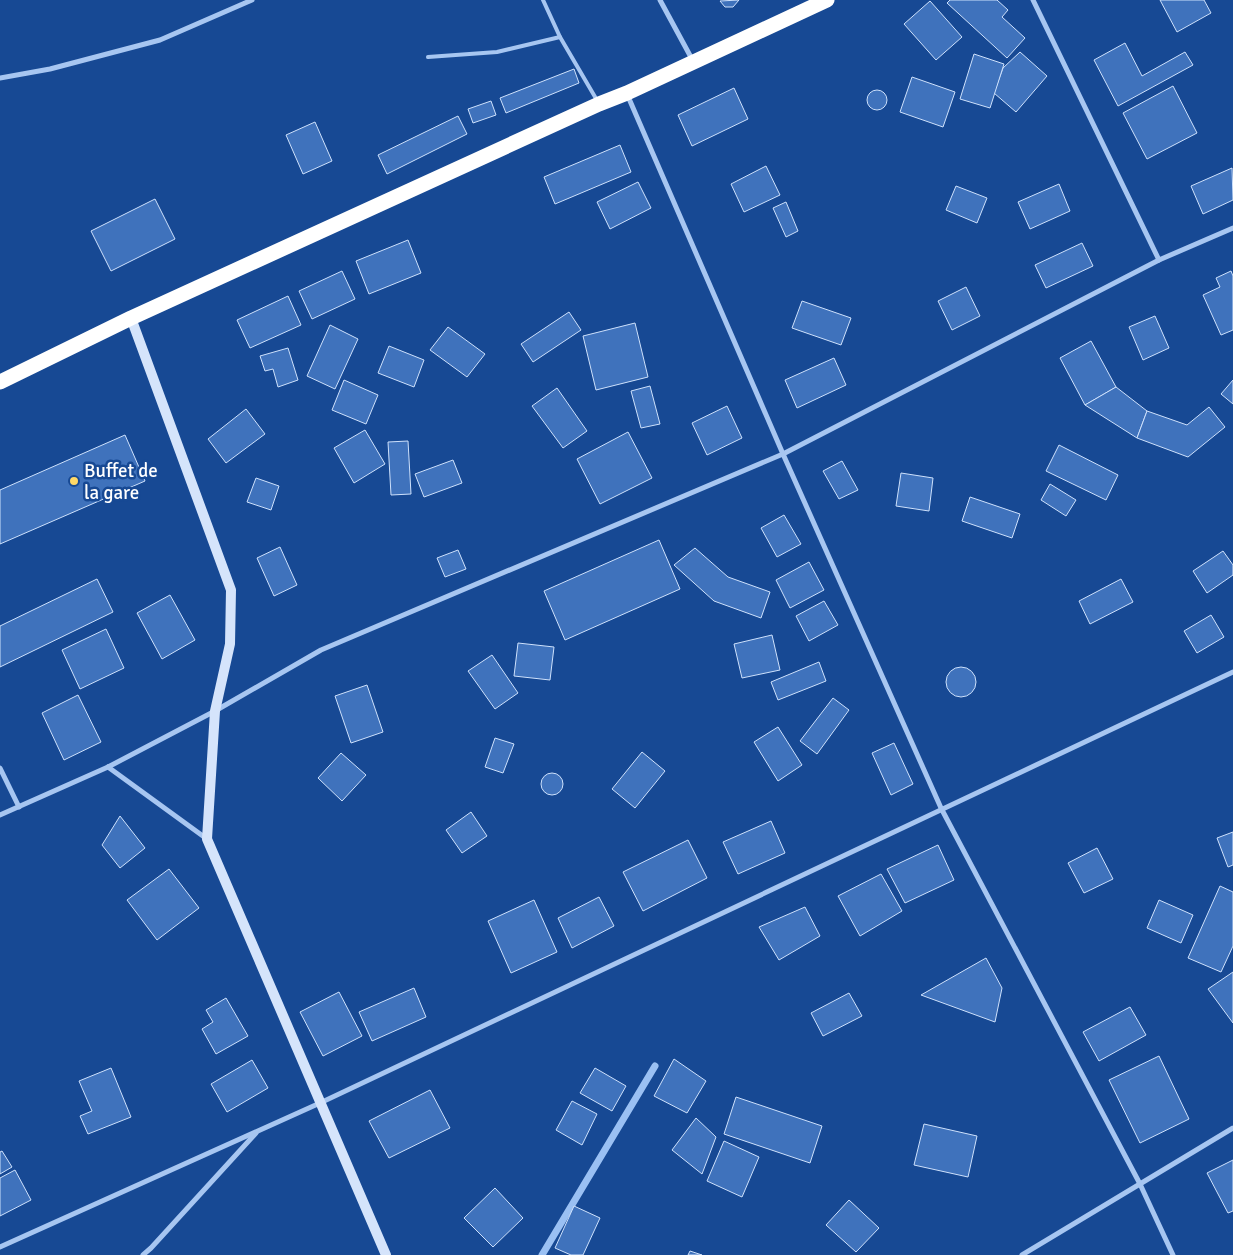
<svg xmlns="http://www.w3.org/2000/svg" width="1233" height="1255" font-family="Signika,sans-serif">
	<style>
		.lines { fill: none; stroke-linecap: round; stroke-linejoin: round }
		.stream { stroke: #9ac0f3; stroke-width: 7 }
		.building { fill: #3f72bc; stroke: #cee1fc }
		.lane { stroke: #a7c6f1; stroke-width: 4 }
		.street { stroke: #a7c6f1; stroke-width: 5 }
		.secondary { stroke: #d5e4fb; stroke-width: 10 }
		.highway { stroke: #fff; stroke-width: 15 }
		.poi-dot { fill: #ffd967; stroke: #174994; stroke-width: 2 }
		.labels { text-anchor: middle; stroke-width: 5; stroke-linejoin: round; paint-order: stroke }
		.poi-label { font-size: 19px; fill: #fff; stroke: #174994; text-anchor: start }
	</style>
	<rect width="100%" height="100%" fill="#174994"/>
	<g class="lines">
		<!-- stream -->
		<polyline class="stream" points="542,1255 655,1066"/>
	</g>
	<!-- building -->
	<g class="building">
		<polygon points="739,0 733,7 725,7 720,1"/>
		<polygon points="950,0 997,0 1008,10 1002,17 1025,38 1007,58 947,3"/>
		<polygon points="1160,0 1204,0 1211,13 1177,32"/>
		<polygon points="930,1 962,37 936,60 904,24"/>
		<polygon points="1125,43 1142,76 1185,52 1193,65 1118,106 1094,60"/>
		<polygon points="1020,52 1047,76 1016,112 994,93 1003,68"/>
		<polygon points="974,54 1004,64 990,108 960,99"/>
		<polygon points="574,69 579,83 506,113 500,98"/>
		<polygon points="912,77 955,92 943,127 900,112"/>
		<polygon points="1173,86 1197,133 1147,159 1123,113"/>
		<polygon points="734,88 748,119 692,146 678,115"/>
		<circle cx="877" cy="100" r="10"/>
		<polygon points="491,101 496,115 473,123 468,109"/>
		<polygon points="458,116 467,134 387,174 378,155"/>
		<polygon points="315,122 332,161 303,174 286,135"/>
		<polygon points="620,145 631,172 555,204 544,177"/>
		<polygon points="766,166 780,195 744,212 731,184"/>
		<polygon points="1232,168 1233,200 1203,214 1191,186"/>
		<polygon points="638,182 651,208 610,229 597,202"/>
		<polygon points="1059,184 1070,211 1030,229 1018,202"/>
		<polygon points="956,186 987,198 977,223 946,210"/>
		<polygon points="155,199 175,239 111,271 91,231"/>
		<polygon points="786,202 798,231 786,237 773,208"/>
		<polygon points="408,240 421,273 369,294 356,261"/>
		<polygon points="1082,243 1093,266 1046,288 1035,265"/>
		<polygon points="342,271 355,299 312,319 299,291"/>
		<polygon points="1231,271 1233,276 1233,330 1221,335 1203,295 1220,287 1216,278"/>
		<polygon points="966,287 980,316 952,330 938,301"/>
		<polygon points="288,296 301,325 250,348 237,320"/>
		<polygon points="802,301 851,318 841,345 792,328"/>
		<polygon points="569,312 581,330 533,362 521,344"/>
		<polygon points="1155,316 1169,348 1143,360 1129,327"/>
		<polygon points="635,323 648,377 596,390 583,336"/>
		<polygon points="330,325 358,339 335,389 307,376"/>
		<polygon points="448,327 485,354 467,377 430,350"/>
		<polygon points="1091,341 1116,387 1085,405 1060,358"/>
		<polygon points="389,346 424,360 414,387 378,373"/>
		<polygon points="288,348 298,380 278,387 273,369 265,371 260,356"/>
		<polygon points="834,358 846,385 797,408 785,380"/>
		<polygon points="344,380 378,395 366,424 332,410"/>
		<polygon points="1233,380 1233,404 1221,394"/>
		<polygon points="650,386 660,424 641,428 631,391"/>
		<polygon points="1116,387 1147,411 1137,438 1085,405"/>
		<polygon points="557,388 587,431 563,448 532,406"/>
		<polygon points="727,406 742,438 707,455 692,423"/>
		<polygon points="1209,407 1225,427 1188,457 1137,438 1147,411 1187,425"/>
		<polygon points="246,409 265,434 226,463 208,439"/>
		<polygon points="365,430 385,464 354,483 334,448"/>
		<polygon points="628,432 652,478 600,504 577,459"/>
		<polygon points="125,435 145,481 0,544 0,490"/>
		<polygon points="408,441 411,494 391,495 388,442"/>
		<polygon points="1059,445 1118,475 1106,500 1046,471"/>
		<polygon points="453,460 462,483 424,497 415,474"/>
		<polygon points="842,461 858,490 839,499 823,471"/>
		<polygon points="901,473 933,478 929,511 896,506"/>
		<polygon points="256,478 279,486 271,510 247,502"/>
		<polygon points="1050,484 1076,500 1066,516 1041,500"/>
		<polygon points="970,497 1020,514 1012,538 962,521"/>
		<polygon points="784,515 801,544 777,557 761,528"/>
		<polygon points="659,540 680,589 565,640 544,591"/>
		<polygon points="280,547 297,585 274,596 257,558"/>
		<polygon points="695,548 728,577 770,592 761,618 714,601 674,565"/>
		<polygon points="458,550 466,569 445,577 437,558"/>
		<polygon points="1223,551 1233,565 1233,575 1207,593 1193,571"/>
		<polygon points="809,562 824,590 790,608 776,580"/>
		<polygon points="97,579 113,612 0,667 0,626"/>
		<polygon points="1121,579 1133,602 1090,624 1079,601"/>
		<polygon points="170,595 195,640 162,659 137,613"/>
		<polygon points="824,601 838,625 809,641 796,616"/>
		<polygon points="1211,615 1224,637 1197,653 1184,631"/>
		<polygon points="106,629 124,668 80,689 62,650"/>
		<polygon points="772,635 780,670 742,678 734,644"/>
		<polygon points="518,643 554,647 550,680 514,676"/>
		<polygon points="492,655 518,693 495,709 468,671"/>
		<polygon points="819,662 826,681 778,700 771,682"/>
		<circle cx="961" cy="682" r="15"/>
		<polygon points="367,685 383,732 351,743 335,696"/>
		<polygon points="78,695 101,742 64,760 42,713"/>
		<polygon points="833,698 849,710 817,754 800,741"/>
		<polygon points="778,727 802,765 778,781 754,742"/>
		<polygon points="495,738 514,744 503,773 485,767"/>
		<polygon points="894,743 913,784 891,795 872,753"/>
		<polygon points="642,752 665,771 635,808 612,789"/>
		<polygon points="341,753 366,775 342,801 318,778"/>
		<circle cx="552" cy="784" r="11"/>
		<polygon points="471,812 487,836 462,853 446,830"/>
		<polygon points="120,816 145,848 120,868 102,845"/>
		<polygon points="771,821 785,853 738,874 723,842"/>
		<polygon points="1233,832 1233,865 1228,867 1217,838"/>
		<polygon points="688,840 707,878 643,911 623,872"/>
		<polygon points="938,845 954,880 905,903 887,869"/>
		<polygon points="1097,848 1113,879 1084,893 1068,863"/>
		<polygon points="169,869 199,908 157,940 127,900"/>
		<polygon points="881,874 902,911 860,936 838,896"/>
		<polygon points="1220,886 1233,892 1233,946 1221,972 1188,958"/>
		<polygon points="599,897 614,926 572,948 558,918"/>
		<polygon points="534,900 557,952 511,973 488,921"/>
		<polygon points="1159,900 1193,915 1181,943 1147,928"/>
		<polygon points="805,907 820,936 779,960 759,927"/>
		<polygon points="986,958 1002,988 995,1022 921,995"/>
		<polygon points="1233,972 1233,1023 1208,989"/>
		<polygon points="414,988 426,1017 372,1041 359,1012"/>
		<polygon points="339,992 362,1036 323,1056 300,1012"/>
		<polygon points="849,993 862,1016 823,1036 811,1013"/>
		<polygon points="226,998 248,1036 216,1054 202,1029 213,1022 206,1010"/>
		<polygon points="1130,1007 1146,1035 1099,1061 1083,1032"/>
		<polygon points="1159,1056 1189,1119 1140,1143 1109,1080"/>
		<polygon points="674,1059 706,1081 687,1113 654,1096"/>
		<polygon points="252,1060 268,1088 227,1112 211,1084"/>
		<polygon points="111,1068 131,1117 88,1134 80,1116 92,1111 79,1081"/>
		<polygon points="595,1068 626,1086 612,1111 580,1093"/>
		<polygon points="430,1090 450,1128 389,1158 369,1121"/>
		<polygon points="736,1097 822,1126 810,1163 724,1134"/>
		<polygon points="572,1101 597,1114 582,1145 556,1130"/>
		<polygon points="696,1118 716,1137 702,1174 672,1150"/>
		<polygon points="924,1124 977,1136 968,1177 914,1165"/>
		<polygon points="724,1141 759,1157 742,1197 707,1181"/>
		<polygon points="2,1151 12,1167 0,1174 0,1152"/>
		<polygon points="1233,1160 1233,1211 1228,1213 1207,1173"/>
		<polygon points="15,1170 31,1200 0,1216 0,1178"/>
		<polygon points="495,1188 523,1218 493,1247 464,1218"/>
		<polygon points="849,1200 879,1228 856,1252 826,1225"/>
		<polygon points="574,1206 600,1218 583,1255 571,1255 555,1248"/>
		<polygon points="690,1251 702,1255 688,1255"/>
	</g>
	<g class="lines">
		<!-- lane -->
		<g class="lane">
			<polyline points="543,0 560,37 598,102"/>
			<polyline points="428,57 497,52 560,37"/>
		</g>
		<!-- street -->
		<g class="street">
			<polyline points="660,0 693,61"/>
			<polyline points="1033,0 1159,260"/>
			<polyline points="0,78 50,69 160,40 252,0"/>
			<polyline points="627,94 783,454 941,808 1140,1184 1173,1255"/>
			<polyline points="108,767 207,839"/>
			<polyline points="0,768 19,807"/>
			<polyline points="0,815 108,767 215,711 321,650 783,454 1159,260 1233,228"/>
			<polyline points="0,1247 320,1103 1233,672"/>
			<polyline points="143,1255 151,1248 256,1133"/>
			<polyline points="1022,1255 1233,1128"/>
		</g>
		<!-- secondary -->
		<polyline class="secondary" points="131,318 231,590 230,644 215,711 207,839 386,1255"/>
		<!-- highway -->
		<polyline class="highway" points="0,382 131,318 599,104 627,93 827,0"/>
	</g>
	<!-- markers -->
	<circle class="poi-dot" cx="74" cy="481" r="5"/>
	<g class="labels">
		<!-- poi labels -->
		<g class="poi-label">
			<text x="84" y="477">Buffet de<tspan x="84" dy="22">la gare</tspan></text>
		</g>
	</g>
</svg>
